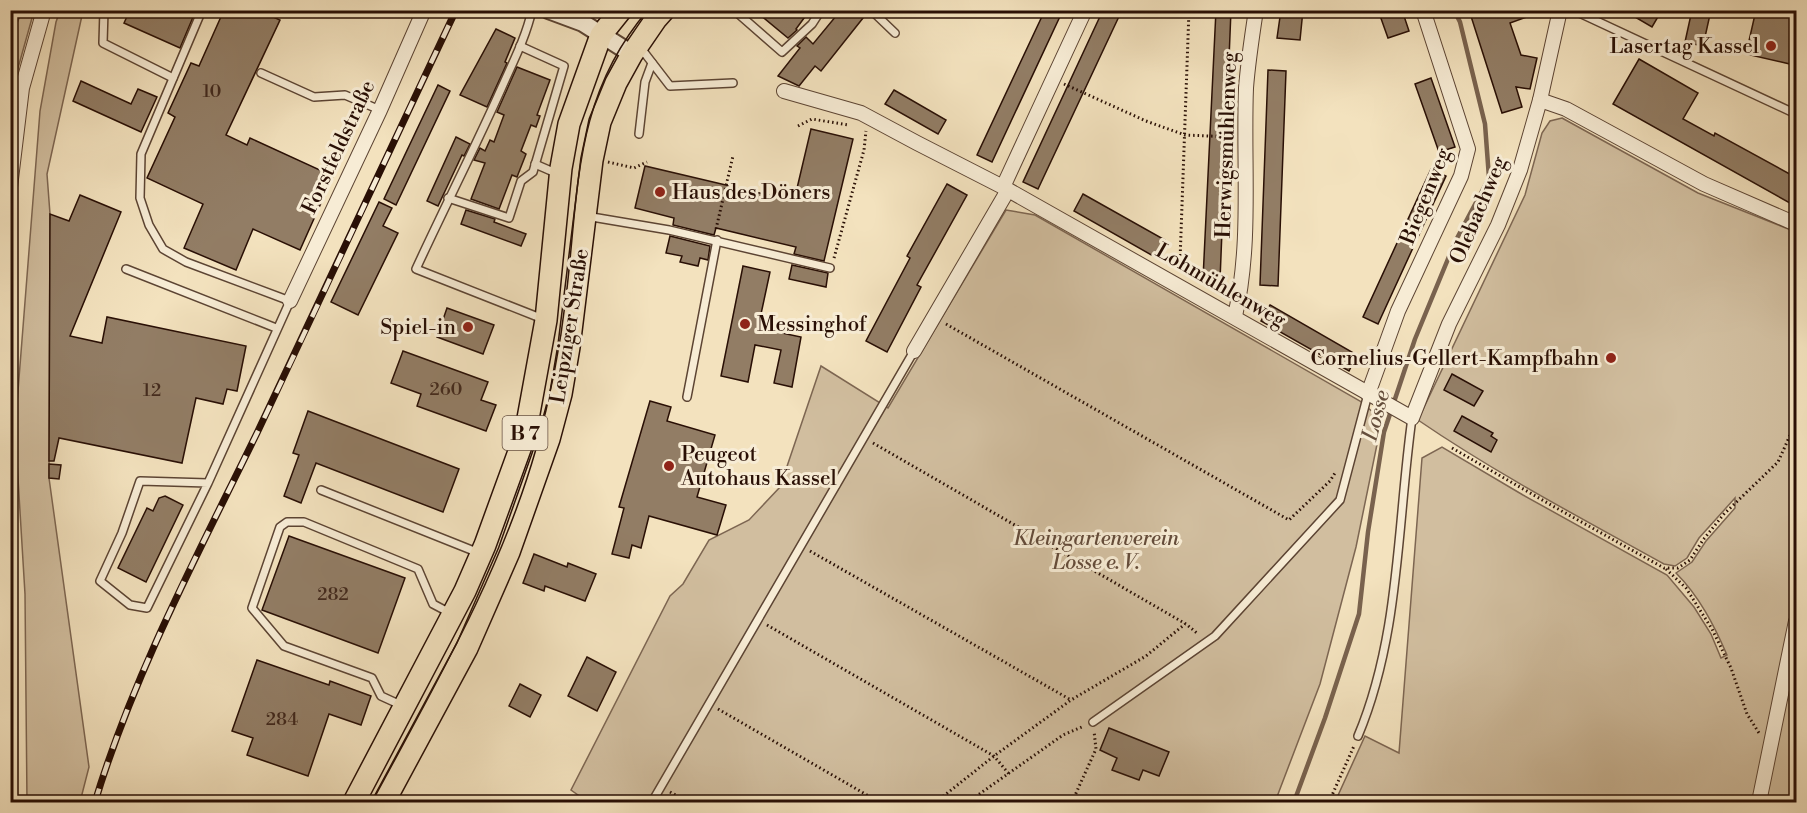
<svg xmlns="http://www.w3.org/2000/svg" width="1807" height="813" font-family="'Libre Bodoni',serif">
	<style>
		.green { fill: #d1be9f; stroke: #7d6652; stroke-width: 1.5 }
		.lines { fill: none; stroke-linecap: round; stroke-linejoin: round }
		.stream { stroke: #79624e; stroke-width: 4.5 }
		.building { fill: #927d65; stroke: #290f05; stroke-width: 1.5 }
		.service-casing { stroke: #5c4433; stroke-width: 10 }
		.minor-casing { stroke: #5c4433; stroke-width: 16 }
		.tertiary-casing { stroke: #5c4433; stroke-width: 20 }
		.primary-casing { stroke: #290f05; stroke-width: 24 }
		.path { stroke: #290f05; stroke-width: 3; stroke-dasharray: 1.5 3; stroke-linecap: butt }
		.service { stroke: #f7ecd5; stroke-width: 7 }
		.minor { stroke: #f7ecd5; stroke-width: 14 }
		.tertiary { stroke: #f7ecd5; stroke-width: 16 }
		.primary { stroke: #f3e2be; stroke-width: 21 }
		.tram { stroke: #290f05; stroke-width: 1.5 }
		.rail-casing { stroke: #290f05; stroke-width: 7 }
		.rail { stroke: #f7ecd5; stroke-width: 4.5; stroke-dasharray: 14; stroke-linecap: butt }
		.poi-dot { fill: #8f2418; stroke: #f7ecd5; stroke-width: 2 }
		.labels { text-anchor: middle; stroke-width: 6; stroke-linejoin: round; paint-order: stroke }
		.number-label { font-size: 18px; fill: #432a1d }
		.shield { fill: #f7ecd5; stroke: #675143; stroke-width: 1.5 }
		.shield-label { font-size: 20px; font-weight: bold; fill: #290f05 }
		.poi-label { font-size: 21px; fill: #290f05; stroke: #f7ecd5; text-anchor: end }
		.street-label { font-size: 21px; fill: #290f05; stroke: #f7ecd5 }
		.park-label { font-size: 21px; font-style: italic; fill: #644c3b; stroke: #f7ecd5 }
		.water-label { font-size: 22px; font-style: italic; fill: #654e3c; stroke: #f7ecd5 }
	</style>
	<rect width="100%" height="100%" fill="#f3e2be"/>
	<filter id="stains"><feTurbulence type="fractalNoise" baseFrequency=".00333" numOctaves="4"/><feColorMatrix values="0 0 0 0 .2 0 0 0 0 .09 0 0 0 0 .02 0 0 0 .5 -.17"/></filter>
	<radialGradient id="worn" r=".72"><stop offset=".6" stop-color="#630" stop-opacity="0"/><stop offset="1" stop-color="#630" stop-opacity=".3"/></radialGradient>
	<!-- green -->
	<g class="green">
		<polygon points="22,11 34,11 11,93 11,38"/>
		<polygon points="60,11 83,11 47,174 50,214 49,478 89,767 80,802 27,802 25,594 15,429 40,111 56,22"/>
		<path d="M1562,118L1698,193L1796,232V802H1335L1365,736L1399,753L1422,458L1442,447L1523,495L1667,575L1694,607L1711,634L1721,658L1727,655C1714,625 1699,596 1676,573L1692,562L1706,541L1735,508V498L1699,538L1687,558L1675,566L1664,564C1581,518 1497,474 1418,420L1525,195L1542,133L1550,121Z"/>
		<polygon points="1006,210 1035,215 1360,401 1382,420 1356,547 1320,684 1275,802 588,802 571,790 670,596 683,584 709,540 749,520 780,487 821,366 888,408"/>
	</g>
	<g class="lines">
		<!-- stream -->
		<polyline class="stream" points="1294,802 1325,718 1359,614 1368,532 1384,432 1415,339 1455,242 1489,178 1485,124 1460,22 1454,10"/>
	</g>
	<!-- building -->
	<g class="building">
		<polygon points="130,10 196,10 180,48 124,23"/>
		<polygon points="224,10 271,10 269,15 280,20 226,135 247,145 250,138 333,176 300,250 253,229 236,270 184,248 203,204 147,178 175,117 168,113 191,63 199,66"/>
		<polygon points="754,10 810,10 796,29 797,30 788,38"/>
		<polygon points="841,10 854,10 863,18 821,71 815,66 799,86 778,76 800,48 797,46 806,37 813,44"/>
		<polygon points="1045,10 1063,10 992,162 977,155"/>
		<polygon points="1103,10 1122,10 1038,189 1023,182"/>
		<polygon points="1216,10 1231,10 1220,280 1203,279"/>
		<polygon points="1281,10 1303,10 1300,40 1277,38"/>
		<polygon points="1378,10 1402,10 1409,31 1388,38"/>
		<polygon points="1469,10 1540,10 1541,12 1510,23 1521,55 1537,58 1530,89 1516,87 1522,107 1502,113"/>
		<polygon points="1623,10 1662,10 1652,27"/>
		<polygon points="1692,10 1711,10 1703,46 1685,42"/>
		<polygon points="1756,10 1797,10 1797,37 1790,64 1746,54"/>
		<polygon points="496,29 515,38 505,62 507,63 487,107 460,95"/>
		<polygon points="1639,59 1698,93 1683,119 1714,136 1715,133 1797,178 1797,207 1613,104"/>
		<polygon points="517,67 550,80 537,115 540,116 536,127 531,125 521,151 526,154 517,177 512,175 499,209 471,199 485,163 474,160 480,148 485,151 490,140 494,142 504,115 497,112"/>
		<polygon points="1268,70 1286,71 1278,286 1260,285"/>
		<polygon points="1431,78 1455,147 1439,152 1415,84"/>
		<polygon points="81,81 131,104 138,89 157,97 141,132 73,101"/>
		<polygon points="438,85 450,91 396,205 384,199"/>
		<polygon points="894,90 946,120 938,134 885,104"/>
		<polygon points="811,129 853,139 824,261 794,254 796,247 716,228 714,235 673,225 674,218 635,208 645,166 794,201"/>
		<polygon points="456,137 470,144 464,156 462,155 438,206 427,201"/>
		<polygon points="1431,169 1446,176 1378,324 1363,317"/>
		<polygon points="947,184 967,195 917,285 921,287 887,352 866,341 910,258 907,256"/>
		<polygon points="1083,194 1165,240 1155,257 1074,211"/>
		<polygon points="80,195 121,212 70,336 102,343 107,317 246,346 237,391 227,389 223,404 196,398 182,463 59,438 54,461 49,461 50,214 69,221"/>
		<polygon points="379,202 392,208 383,226 398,233 358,315 331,302"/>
		<polygon points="466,210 495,219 494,222 526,234 521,246 461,224"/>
		<polygon points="670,236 710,246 708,260 700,258 698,266 680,262 682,256 666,253"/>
		<polygon points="792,265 828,273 826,287 789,279"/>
		<polygon points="743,266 770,272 758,328 801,337 792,387 774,383 781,350 755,345 748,382 721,376"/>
		<polygon points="1270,305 1357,355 1349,371 1261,321"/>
		<polygon points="447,308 494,325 483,354 437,337"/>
		<polygon points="403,351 488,382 481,400 496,405 486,431 417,406 421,394 391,383"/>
		<polygon points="1452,374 1483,391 1474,406 1444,390"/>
		<polygon points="650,401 671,407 667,421 715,435 697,497 726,505 717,535 649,516 641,548 632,545 629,558 612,554 624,508 619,507"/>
		<polygon points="308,411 459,469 443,512 316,463 301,503 284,496 299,455 293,453"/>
		<polygon points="1462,416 1493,433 1491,436 1497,440 1491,452 1454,431"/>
		<polygon points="49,464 61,465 59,479 49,478"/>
		<polygon points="165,496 183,505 146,582 118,568 147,508 153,511 159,498"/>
		<polygon points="289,536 405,578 378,653 262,610"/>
		<polygon points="534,554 567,567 568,563 596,574 585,601 545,586 544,591 523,583"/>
		<polygon points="587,657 616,672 597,711 568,696"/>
		<polygon points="257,660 329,685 330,681 371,696 361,725 329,714 308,776 247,755 253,738 232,731"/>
		<polygon points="520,684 541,695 530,717 509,706"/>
		<polygon points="1109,728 1169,752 1159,776 1143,770 1139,780 1112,770 1117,758 1100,750"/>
	</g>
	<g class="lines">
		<!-- service casing -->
		<g class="service-casing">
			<g id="service">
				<polyline points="104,10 103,43 173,78"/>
				<polyline points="202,10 141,154 140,198 149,225 163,249 186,262 290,301 208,483 140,481 122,533 100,581 130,605 147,608 208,483"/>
				<path d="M532,10C526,37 513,62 502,87C475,148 444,208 416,269L543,319"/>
				<polyline points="734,10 782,52 812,24 821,10"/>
				<polyline points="871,10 895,33"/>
				<polyline points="1573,10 1796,114"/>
				<polyline points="640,47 670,86 733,83"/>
				<polyline points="261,73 314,97 345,95 380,110"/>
				<polyline points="639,134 645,82 652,63"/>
				<polyline points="535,164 558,174"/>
				<polyline points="448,198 509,218 521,181 533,172 564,66 520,46"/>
				<polyline points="586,216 669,230 830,268"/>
				<polyline points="126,269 276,328"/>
				<polyline points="687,397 717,240"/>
				<polyline points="321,490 479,553"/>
				<polyline points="403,706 381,696 372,678 284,646 252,608 280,527 287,522 304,522 418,569 433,604 452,614"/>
				<polyline points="1093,722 1215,636 1340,500 1368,394"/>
				<path d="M1358,736C1400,636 1397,525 1412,418"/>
				<polyline points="652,802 914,351"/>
			</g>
		</g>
		<!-- minor casing -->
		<g class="minor-casing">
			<g id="minor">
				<polyline points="784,91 861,113 917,143 1003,187 1412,418 1449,324 1498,225 1520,170 1540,100 1560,10"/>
				<polyline points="1540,100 1566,109 1704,184 1796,224"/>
				<polyline points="10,187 22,88 44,10"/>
				<polyline points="1003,187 1085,10"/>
				<polyline points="290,301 380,110 424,10"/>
				<path d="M1235,316C1252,243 1243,163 1246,88C1248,62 1252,36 1256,10"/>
				<polyline points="914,351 1008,190"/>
				<polyline points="1368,394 1398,311 1461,176 1468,149 1423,10"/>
				<polyline points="10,799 12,802"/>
				<polyline points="1759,802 1796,621"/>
			</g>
		</g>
		<!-- tertiary casing -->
		<g class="tertiary-casing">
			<polyline id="tertiary" points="548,10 583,23 632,54"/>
		</g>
		<!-- primary casing -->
		<g class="primary-casing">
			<g id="primary">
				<polyline points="354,802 465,591 485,545 525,435 546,320 561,168 569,124 601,35 621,10"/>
				<polyline points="384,802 467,648 509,552 549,439 561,394 569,347 592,160 600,122 616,83 632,54 656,19 664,10"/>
			</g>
		</g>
		<!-- path -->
		<g class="path">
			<polyline points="10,29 19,10"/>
			<polyline points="1064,84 1146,121 1185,135 1233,137"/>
			<polyline points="798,126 812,119 848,125"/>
			<polyline points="608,162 634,168 647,162"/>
			<polyline points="716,229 733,156"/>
			<polyline points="834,258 864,150 866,131"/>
			<polyline points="1176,268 1180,261 1189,10"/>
			<polyline points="946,324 1289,520 1330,481 1335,473"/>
			<polyline points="873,443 1186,624 1198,634"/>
			<polyline points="1452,448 1551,505 1664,568 1678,568 1690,560 1703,540 1724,514 1778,462 1796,422"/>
			<polyline points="810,551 1071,700"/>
			<polyline points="1666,569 1686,588 1712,629 1731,668 1747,714 1759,733"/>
			<polyline points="767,625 994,756 1009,774"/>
			<polyline points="718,709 879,802"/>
			<polyline points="670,792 688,802"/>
			<polyline points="936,802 994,756 1071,700 1146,656 1185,624"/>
			<polyline points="968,802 1063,735 1084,726"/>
			<polyline points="1072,802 1096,749 1094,731"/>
			<polyline points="1329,802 1354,746"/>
		</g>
		<!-- service -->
		<use href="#service" class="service"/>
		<!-- minor -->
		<use href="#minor" class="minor"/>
		<!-- tertiary -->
		<use href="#tertiary" class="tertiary"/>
		<!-- primary -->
		<use href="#primary" class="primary"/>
		<!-- tram -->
		<path class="tram" d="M372,802C433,688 500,575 536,449C550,399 560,349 566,297C579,191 573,97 648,10"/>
		<!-- rail casing -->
		<g class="rail-casing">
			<path id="rail" d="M95,802C134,673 198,554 257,433C324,293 389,151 456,10"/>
		</g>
		<!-- rail -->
		<use href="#rail" class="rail"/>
	</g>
	<!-- markers -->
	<g class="poi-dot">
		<circle cx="1771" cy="46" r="6"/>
		<circle cx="660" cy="192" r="6"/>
		<circle cx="745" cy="324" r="6"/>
		<circle cx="468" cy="327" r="6"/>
		<circle cx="1611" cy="358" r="6"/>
		<circle cx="669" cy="466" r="6"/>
	</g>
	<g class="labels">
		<!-- number labels -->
		<g class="number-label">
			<text x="212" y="97">10</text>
			<text x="446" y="395">260</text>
			<text x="152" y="396">12</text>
			<text x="333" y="600">282</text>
			<text x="282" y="725">284</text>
		</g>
		<!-- shield labels -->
		<rect class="shield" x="502.5" y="416" width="45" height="34" rx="4.5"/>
		<g class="shield-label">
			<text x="525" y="440">B 7</text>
		</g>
		<!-- poi labels -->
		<g class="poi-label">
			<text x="1759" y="53">Lasertag Kassel</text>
			<text x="672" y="199" text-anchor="start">Haus des Döners</text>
			<text x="757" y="331" text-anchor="start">Messinghof</text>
			<text x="456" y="334">Spiel-in</text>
			<text x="1599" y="365">Cornelius-Gellert-Kampfbahn</text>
			<text x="681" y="461" text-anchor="start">Peugeot<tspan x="681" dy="24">Autohaus Kassel</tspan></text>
		</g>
		<!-- street labels -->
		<g class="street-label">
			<text transform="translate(1226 145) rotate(-88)" y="7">Herwigsmühlenweg</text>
			<text transform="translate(338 147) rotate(-65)" y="7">Forstfeldstraße</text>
			<text transform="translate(1425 196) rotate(-68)" y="7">Biegenweg</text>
			<text transform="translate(1478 210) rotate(-67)" y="7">Olebachweg</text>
			<text transform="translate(1221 285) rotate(30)" y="7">Lohmühlenweg</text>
			<text transform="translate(569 326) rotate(-81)" y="7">Leipziger Straße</text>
		</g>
		<!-- park labels -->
		<g class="park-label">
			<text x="1096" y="545">Kleingartenverein<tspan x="1096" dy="24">Losse e. V.</tspan></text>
		</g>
		<!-- water labels -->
		<g class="water-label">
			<text transform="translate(1375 415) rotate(-75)" y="8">Losse</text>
		</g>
	</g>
	<!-- margin -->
	<rect width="1807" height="813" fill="none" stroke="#f3e2be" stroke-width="36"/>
	<rect x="12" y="12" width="1783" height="789" fill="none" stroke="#290f05" stroke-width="3"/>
	<rect x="18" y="18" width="1771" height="777" fill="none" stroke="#290f05" stroke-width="1.5"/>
	<rect width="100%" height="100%" filter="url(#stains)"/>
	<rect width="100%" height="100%" fill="url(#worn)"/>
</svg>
